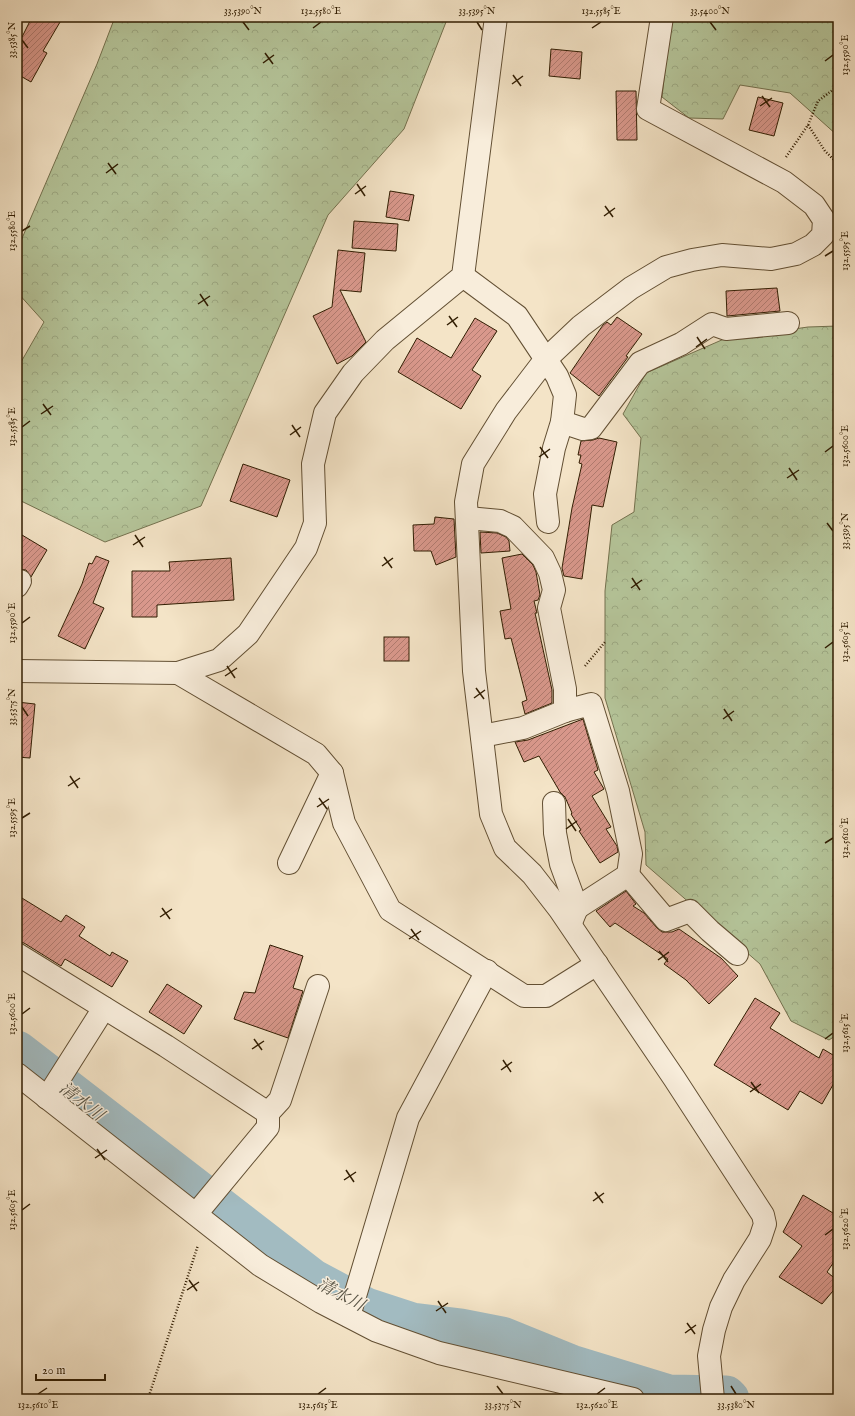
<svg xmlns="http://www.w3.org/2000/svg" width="855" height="1416" font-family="'IM FELL English','Noto Serif JP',serif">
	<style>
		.forest { fill: url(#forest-crowns); stroke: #73714e }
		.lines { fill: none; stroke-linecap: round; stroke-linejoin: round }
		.river { stroke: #a2bbc1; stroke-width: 41 }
		.building { fill: url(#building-hatch); stroke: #311d02 }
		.minor-casing { stroke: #624f33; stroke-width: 24 }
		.path { stroke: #311d02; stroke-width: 2.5; stroke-dasharray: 1 2; stroke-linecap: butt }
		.minor { stroke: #f8eddb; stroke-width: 22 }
		.ticks { fill: none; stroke: #311d02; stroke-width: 1.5 }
		.labels { text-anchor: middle; stroke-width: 3; stroke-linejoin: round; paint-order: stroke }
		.water-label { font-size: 17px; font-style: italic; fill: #595445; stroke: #f8eddb }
		.neatline { fill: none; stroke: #311d02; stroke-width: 1.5 }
		.ticks-label { font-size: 10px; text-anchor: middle; fill: #311d02 }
	</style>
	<defs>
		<pattern id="forest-crowns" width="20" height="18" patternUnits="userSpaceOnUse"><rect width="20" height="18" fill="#b5c59a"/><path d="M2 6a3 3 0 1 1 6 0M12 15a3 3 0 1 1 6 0" fill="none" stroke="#9ca983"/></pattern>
		<pattern id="building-hatch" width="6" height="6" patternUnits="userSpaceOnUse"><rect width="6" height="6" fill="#d9988c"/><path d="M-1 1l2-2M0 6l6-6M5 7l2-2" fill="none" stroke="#b17b70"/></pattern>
	</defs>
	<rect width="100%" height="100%" fill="#f4e4c7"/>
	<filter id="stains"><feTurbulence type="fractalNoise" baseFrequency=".005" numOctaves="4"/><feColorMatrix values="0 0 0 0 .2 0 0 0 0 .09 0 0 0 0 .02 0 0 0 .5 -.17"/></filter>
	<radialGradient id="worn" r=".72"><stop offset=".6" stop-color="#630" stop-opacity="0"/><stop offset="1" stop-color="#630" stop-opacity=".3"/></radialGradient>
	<!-- forest -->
	<g class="forest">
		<polygon points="115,17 448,17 404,129 328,215 201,506 105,542 17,499 17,369 44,322 17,292 17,250 97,64"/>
		<polygon points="671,17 838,17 838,136 790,93 740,85 723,119 689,118 662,97"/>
		<polygon points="838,326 838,1034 829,1040 791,1021 760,964 646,865 645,832 605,698 605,591 612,525 634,512 641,438 623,414 646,373 724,339 808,327"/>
	</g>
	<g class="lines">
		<!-- river -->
		<polyline class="river" points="17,1051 312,1279 366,1308 412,1323 461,1329 502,1337 571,1365 669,1395 726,1396 729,1399"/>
	</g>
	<!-- building -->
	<g class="building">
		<polygon points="32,17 63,17 43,51 47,53 31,82 17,74 17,33 22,37"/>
		<polygon points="551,49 582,52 580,79 549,76"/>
		<polygon points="616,91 636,91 637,140 617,140"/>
		<polygon points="758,97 783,103 774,136 749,130"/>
		<polygon points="390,191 414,195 409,221 386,217"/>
		<polygon points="354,221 398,224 396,251 352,248"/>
		<polygon points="338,250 365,253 361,292 340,290 366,342 352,356 337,364 313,316 332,307"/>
		<polygon points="777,288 780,311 727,316 726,291"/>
		<polygon points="617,317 642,334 626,356 628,357 599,396 570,373 603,325 607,322 611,325"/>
		<polygon points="475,318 497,331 472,370 481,376 461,409 398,372 417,338 451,358"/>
		<polygon points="599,438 617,442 603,507 592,505 582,579 564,576 562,568 572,508 582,464 579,463 581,455 578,455 581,441 593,440"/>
		<polygon points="243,464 290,480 277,517 230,501"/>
		<polygon points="435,517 454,519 456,557 436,565 431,551 414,551 413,525 434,524"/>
		<polygon points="17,532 47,550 31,577 26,570 17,569"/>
		<polygon points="480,532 497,533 506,537 509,541 510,551 481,553"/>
		<polygon points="522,554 533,565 536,572 540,595 538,600 534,601 537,613 535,613 552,690 552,703 525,714 522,702 527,700 511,638 505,639 500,611 511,609 502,558"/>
		<polygon points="96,556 109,561 93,603 104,608 85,649 58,636 82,584 89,563 92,564"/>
		<polygon points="231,558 234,600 157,605 157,617 132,617 132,571 170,571 169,562"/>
		<rect x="384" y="637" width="25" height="24"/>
		<polygon points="17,702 35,704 30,758 17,757"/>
		<polygon points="583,719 598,770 594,772 604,789 592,796 611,827 606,829 617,846 618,852 600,863 579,831 581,830 571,814 572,813 565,797 560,792 539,756 524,762 515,742 528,740"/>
		<polygon points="626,891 636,904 633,906 644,913 657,928 662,932 672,932 679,929 721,958 738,976 709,1004 686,980 664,964 668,959 615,923 610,927 596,911"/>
		<polygon points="17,895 61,922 66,915 85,927 79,936 110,956 112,952 128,961 112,987 65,959 61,966 24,943 17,942"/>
		<polygon points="270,945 303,956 293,988 303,991 288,1038 234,1019 244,992 255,993"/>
		<polygon points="167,984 202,1006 184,1034 149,1012"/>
		<polygon points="755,998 780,1013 770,1028 819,1058 823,1049 838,1058 838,1076 822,1104 800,1091 788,1110 714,1065"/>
		<polygon points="803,1195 838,1216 838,1256 827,1272 838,1281 838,1285 822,1304 779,1277 802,1246 783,1232"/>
	</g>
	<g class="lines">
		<!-- minor casing -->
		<g class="minor-casing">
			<g id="minor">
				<polyline points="662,17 648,109 784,182 814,205 824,220 823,235 813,245 796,254 771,259 722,255 692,260 666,267 631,288 581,326 545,360 506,411 473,464 466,502 474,671 491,814 505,848 532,874 560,910 674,1078 763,1215 765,1224 760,1239 734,1280 721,1307 714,1330 709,1356 713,1399"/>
				<polyline points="463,276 517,316 557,376 565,395 562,422 554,448 545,494 548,522"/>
				<polyline points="562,422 583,429 591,428 640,363 681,344 712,324 726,329 788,323"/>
				<polyline points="468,518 500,521 513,527 543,558 550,573 554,590 549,608 565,689 565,711"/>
				<polyline points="17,586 20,581"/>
				<polyline points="17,671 178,673 219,660 248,634 306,548 315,523 313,464 325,413 353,373 385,340 463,276 496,17"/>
				<polyline points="178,673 316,754 332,773 344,823 390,910 524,996 546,996 597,964"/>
				<polyline points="482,736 523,728 565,711 591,704 618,791 631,854 628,875 577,908"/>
				<polyline points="554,803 555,833 561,864 577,908 572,920"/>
				<polyline points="289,863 332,773"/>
				<polyline points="628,875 666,920 690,911 710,931 737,954"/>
				<polyline points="17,954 166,1046 268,1113 268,1127 196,1214"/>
				<polyline points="17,1074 260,1265 321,1302 377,1331 439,1353 633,1399"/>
				<polyline points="47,1098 104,1008"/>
				<polyline points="268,1113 280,1100 318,986"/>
				<polyline points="349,1316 408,1118 487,971"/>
			</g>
		</g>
		<!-- path -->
		<g class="path">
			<polyline points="808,125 825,151 838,164"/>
			<polyline points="786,157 808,125 818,101 838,86"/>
			<polyline points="585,666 605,642"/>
			<polyline points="148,1399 198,1245"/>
		</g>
		<!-- minor -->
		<use href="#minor" class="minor"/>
	</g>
	<!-- ticks -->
	<path class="ticks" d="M243,22L249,30M477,22L482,30M710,22L716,30M313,28L321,22M592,28L601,22M22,40L28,48M265,53L273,64M825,61L833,55M263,63L274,55M513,75L521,86M512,84L523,76M762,96L770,107M760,106L772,98M108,163L116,174M106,173L118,164M357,184L365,196M355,194L366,186M605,206L613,217M604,216L615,208M22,231L30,226M825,256L833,251M200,294L208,306M198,304L210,296M449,316L457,327M447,325L458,317M697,337L705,349M696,347L707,339M43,404L51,415M41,414L53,406M292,425L300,437M22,427L30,421M290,435L301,427M540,447L548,458M825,452L833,446M539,457L550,449M789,468L797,480M787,478L799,470M827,523L833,531M135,535L143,547M133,545L145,537M384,557L392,568M382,566L393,558M632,578L640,590M631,588L642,580M22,623L30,617M825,648L833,642M227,666L235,678M225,676L237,668M476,688L484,699M474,698L485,690M22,707L28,716M724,709L732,721M723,719L734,711M70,776L78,788M68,786L80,778M319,798L327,809M317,807L329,799M22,818L30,813M568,819L576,831M566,829L577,821M825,843L833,838M162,908L170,919M160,917L172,909M411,929L419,940M409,939L421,931M659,951L668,962M658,960L669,952M22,1014L30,1008M254,1039L262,1050M825,1039L833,1033M252,1049L264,1041M503,1060L511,1072M501,1070L512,1062M751,1082L759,1093M750,1092L761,1084M97,1149L105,1160M95,1158L107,1150M346,1170L354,1182M344,1180L356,1172M595,1192L603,1203M593,1201L604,1193M22,1210L30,1204M825,1235L833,1229M189,1280L197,1291M187,1290L199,1282M438,1301L446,1313M436,1311L448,1303M687,1323L695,1334M685,1333L696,1325M497,1386L503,1394M731,1386L736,1394M38,1394L47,1388M318,1394L326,1388M597,1394L605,1388"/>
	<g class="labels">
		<!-- water labels -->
		<g class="water-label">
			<text transform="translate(82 1101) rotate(38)" y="6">清水川</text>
			<text transform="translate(341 1294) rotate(28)" y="6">清水川</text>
		</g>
	</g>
	<!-- margin -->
	<rect width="855" height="1416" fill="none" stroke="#f4e4c7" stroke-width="44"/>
	<!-- scale -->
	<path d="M36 1374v6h69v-6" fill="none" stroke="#311d02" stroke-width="2"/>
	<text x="42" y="1374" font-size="12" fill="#311d02" stroke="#f8eddb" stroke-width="3" paint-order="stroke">20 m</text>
	<rect x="22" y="22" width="811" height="1372" class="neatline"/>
	<g class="ticks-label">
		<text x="243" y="14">33.5390°N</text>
		<text x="321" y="14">132.5580°E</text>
		<text x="477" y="14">33.5395°N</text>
		<text x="601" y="14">132.5585°E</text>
		<text x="710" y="14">33.5400°N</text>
		<text transform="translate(11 40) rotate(-90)" y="4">33.5385°N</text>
		<text transform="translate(844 55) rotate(-90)" y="4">132.5590°E</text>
		<text transform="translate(11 231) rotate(-90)" y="4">132.5580°E</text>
		<text transform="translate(844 251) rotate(-90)" y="4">132.5595°E</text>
		<text transform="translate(11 427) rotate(-90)" y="4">132.5585°E</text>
		<text transform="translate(844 446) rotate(-90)" y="4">132.5600°E</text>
		<text transform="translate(844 531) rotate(-90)" y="4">33.5395°N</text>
		<text transform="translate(11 623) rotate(-90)" y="4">132.5590°E</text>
		<text transform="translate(844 642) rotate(-90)" y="4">132.5605°E</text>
		<text transform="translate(11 707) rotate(-90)" y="4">33.5375°N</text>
		<text transform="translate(11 818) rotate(-90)" y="4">132.5595°E</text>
		<text transform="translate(844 838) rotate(-90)" y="4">132.5610°E</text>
		<text transform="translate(11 1014) rotate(-90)" y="4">132.5600°E</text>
		<text transform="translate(844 1033) rotate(-90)" y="4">132.5615°E</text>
		<text transform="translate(11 1210) rotate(-90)" y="4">132.5605°E</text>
		<text transform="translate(844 1229) rotate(-90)" y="4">132.5620°E</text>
		<text x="38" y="1408">132.5610°E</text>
		<text x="318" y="1408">132.5615°E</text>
		<text x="503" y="1408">33.5375°N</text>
		<text x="597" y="1408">132.5620°E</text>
		<text x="736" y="1408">33.5380°N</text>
	</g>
	<rect width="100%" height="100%" filter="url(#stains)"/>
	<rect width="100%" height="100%" fill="url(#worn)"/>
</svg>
